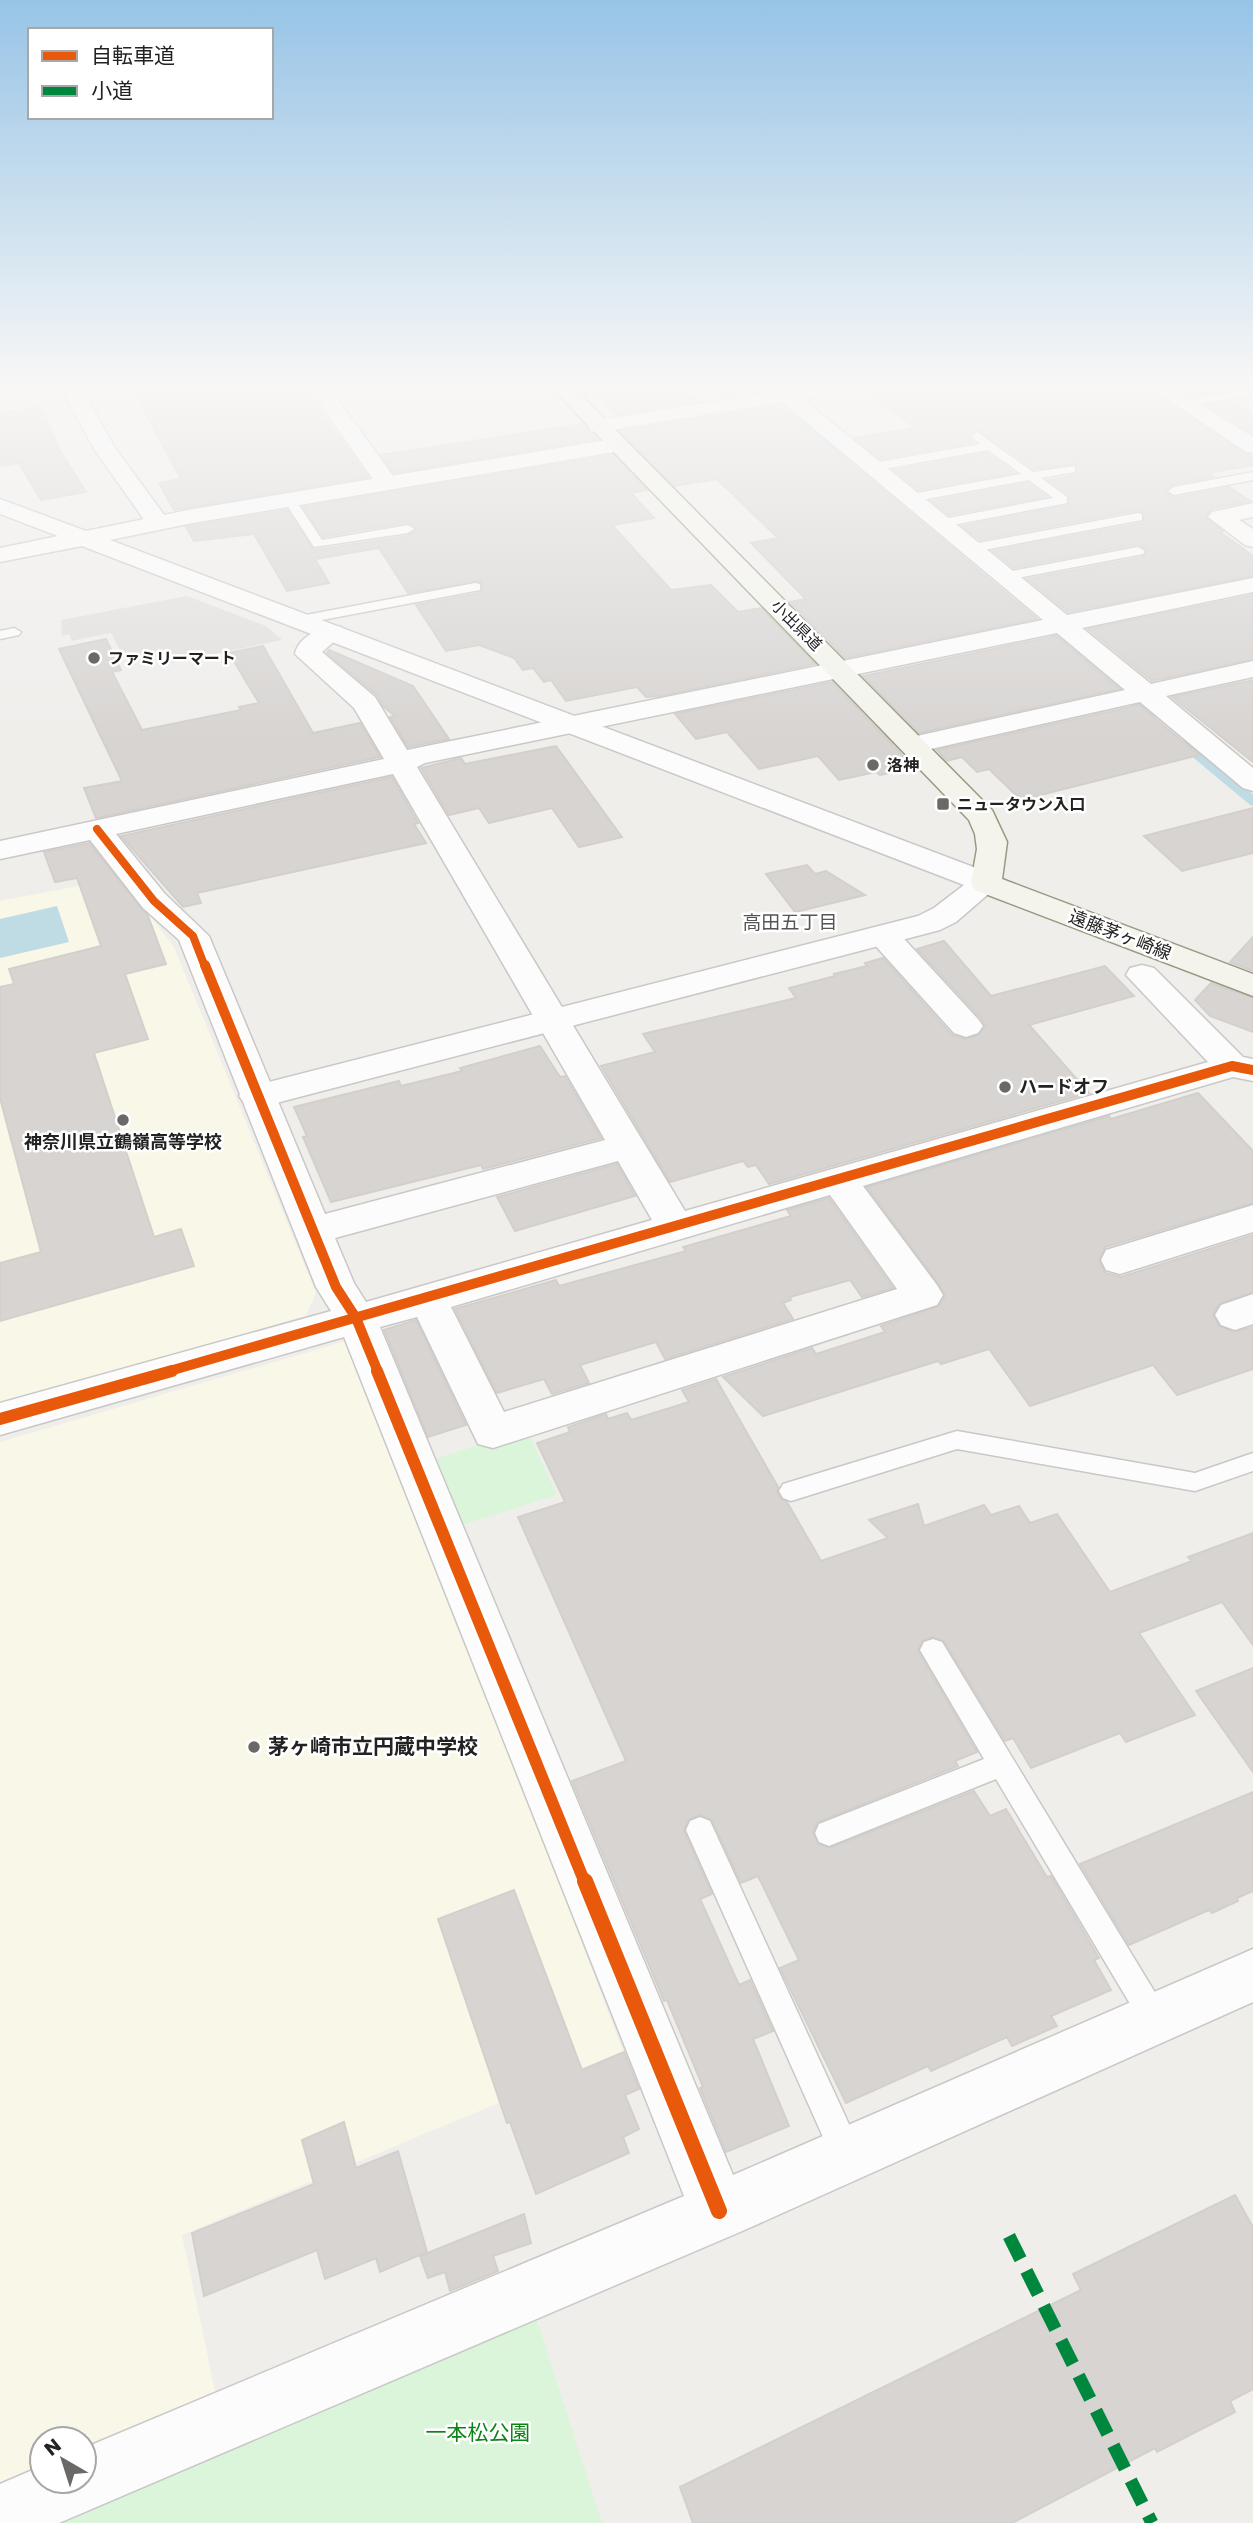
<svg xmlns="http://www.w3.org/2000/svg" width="1253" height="2523" font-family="Poppins,'Noto Sans JP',sans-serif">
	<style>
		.education { fill: #f8f7e8 }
		.park { fill: #daf5da }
		.parking { fill: #e0dfde }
		.water { fill: #bfdbe3 }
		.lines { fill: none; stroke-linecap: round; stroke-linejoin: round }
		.stream-far1 { stroke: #bfdbe3; stroke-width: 7 }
		.stream { stroke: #bfdbe3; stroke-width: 10 }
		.building { fill: #d7d4d2; stroke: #d3d0cc; stroke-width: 2 }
		.service-casing { stroke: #c9c8c7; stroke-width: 3 }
		.minor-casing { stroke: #c9c8c7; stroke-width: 3 }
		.tertiary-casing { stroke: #c9c8c7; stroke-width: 3 }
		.secondary-casing { stroke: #999a82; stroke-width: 3 }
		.service { fill: #fdfcfc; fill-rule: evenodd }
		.minor { fill: #fdfcfc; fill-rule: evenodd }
		.tertiary { fill: #fdfcfc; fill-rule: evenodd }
		.secondary { fill: #f4f4ed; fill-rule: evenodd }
		.quiet { stroke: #00873e; stroke-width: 13; stroke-dasharray: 26 13; stroke-linecap: butt }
		.cycleway-far3-casing { stroke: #fff; stroke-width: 11 }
		.cycleway-far2-casing { stroke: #fff; stroke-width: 14 }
		.cycleway-far1-casing { stroke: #fff; stroke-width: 17 }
		.cycleway-casing { stroke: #fff; stroke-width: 20 }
		.cycleway-far3 { stroke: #e8590c; stroke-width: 8 }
		.cycleway-far2 { stroke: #e8590c; stroke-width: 10 }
		.cycleway-far1 { stroke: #e8590c; stroke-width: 12 }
		.cycleway { stroke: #e8590c; stroke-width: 16 }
		.poi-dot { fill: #6a6968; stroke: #fff; stroke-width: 2.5 }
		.labels { text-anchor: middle; stroke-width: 5; stroke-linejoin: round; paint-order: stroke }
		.far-street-label { font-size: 16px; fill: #222; stroke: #fff }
		.far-poi-label { font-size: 16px; font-weight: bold; fill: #222; stroke: #fff; text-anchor: start }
		.street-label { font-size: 18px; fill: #222; stroke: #fff }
		.poi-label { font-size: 18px; font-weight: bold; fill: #222; stroke: #fff; text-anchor: start }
		.neighbourhood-label { font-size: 19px; fill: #555; stroke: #fff }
		.near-poi-label { font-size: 21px; font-weight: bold; fill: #222; stroke: #fff; text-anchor: start }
		.near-park-label { font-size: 21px; fill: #0c8416; stroke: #fff }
	</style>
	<rect width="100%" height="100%" fill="#f0eeeb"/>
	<!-- education -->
	<g class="education">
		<polygon points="120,878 174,947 316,1293 306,1316 0,1404 0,901"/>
		<polygon points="353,1339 623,2051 182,2235 216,2395 84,2453 84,2439 42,2439 42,2472 0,2490 0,1442"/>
	</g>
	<!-- park -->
	<g class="park">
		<polygon points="527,1430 557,1495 462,1525 435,1459"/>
		<polygon points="534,2311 602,2523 25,2523"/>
	</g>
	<!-- parking -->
	<polygon class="parking" points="187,596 266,626 282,640 166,664 159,651 124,658 111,633 71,641 70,634 62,636 61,620"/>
	<!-- water -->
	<polygon class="water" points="57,906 69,942 0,958 0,919"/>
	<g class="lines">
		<!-- stream-far1 -->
		<g class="stream-far1">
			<polyline points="756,386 836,453"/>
			<polyline points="1041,624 1065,644"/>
		</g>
		<!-- stream -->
		<g class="stream">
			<polyline points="1063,642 1151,715"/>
			<polyline points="1186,745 1253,801"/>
		</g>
	</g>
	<!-- building -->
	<g class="building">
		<polygon points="198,386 302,386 368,477 174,510 159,483 181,479 136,395"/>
		<polygon points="621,386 680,386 698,401 616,415 591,391"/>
		<polygon points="858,386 1144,386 1253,457 1253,465 1208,473 1214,477 1174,484 1166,490 1174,498 1229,487 1250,501 1211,509 1205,517 1223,531 1220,532 1253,556 1253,576 1068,612 1027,579 1143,557 1146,549 1138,544 1014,568 993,551 1142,523 1144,512 1138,510 980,540 962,526 1069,505 1069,495 1048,480 1075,475 1077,464 1034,469 977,429 968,436 974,442 880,459 855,438 916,428"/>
		<polygon points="1176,386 1208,386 1218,392 1192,396"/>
		<polygon points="1232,401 1253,414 1253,434 1207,405"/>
		<polygon points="776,406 822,444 827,443 1037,619 845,658 790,602 806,599 751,543 778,538 717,479 675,486 620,431"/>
		<polygon points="41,407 59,449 86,492 41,500 19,463 0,466 0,413"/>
		<polygon points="583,424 597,439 394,473 381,455"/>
		<polygon points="987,453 1014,473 918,490 894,470"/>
		<polygon points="613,455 647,490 631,493 654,518 612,525 671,590 711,585 738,612 761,608 815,664 660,696 646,697 637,687 566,701 551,680 544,682 533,668 523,670 514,658 479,645 446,651 416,605 480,593 483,590 481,581 408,593 379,548 315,559 329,583 287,591 254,534 194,541 186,527 287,510 314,550 408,536 416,528 408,522 323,537 303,507"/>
		<polygon points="1028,483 1047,497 949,515 932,501"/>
		<polygon points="1253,595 1253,659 1152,681 1088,629"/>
		<polygon points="1056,636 1119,689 919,733 863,676"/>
		<polygon points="106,639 121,670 112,672 142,730 241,710 239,707 259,703 229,653 263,646 313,733 360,723 380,757 96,818 84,788 122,781 59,649"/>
		<polygon points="329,650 413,686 449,739 408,747 390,717 395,716 383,706 377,695 327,653"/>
		<polygon points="1253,680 1253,762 1172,697"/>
		<polygon points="832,682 915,768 880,775 876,772 839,780 818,756 759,769 727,732 696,739 675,714"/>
		<polygon points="1139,705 1199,755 1021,800 989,769 977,772 962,757 947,761 937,750"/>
		<polygon points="556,746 622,837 579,847 552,808 489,823 479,808 449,815 421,768 461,758 465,764"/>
		<polygon points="392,777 418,823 414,824 426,843 197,893 201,903 183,907 121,836"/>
		<polygon points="1253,808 1253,853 1182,871 1144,836"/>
		<polygon points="89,843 148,916 166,964 125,974 148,1039 94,1053 154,1237 181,1229 194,1266 0,1321 0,1263 41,1252 0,1098 0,987 14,984 9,969 101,946 77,878 55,882 44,852"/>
		<polygon points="807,865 815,874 826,871 865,895 795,912 766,874"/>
		<polygon points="1253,937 1253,971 1230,962"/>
		<polygon points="944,941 991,996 1105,966 1134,996 1029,1025 1089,1093 769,1184 756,1165 748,1167 743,1161 670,1182 601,1066 655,1052 643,1034 796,998 789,988 835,976 834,974 867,966 865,963 883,958 952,1035 965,1039 979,1035 986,1026 980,1017 917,949"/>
		<polygon points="1211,983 1253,998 1253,1032 1210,1016 1195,1000"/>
		<polygon points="540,1046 560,1077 565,1076 601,1138 483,1169 481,1165 331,1202 303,1137 307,1136 294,1107 399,1081 401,1086 462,1071 460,1068"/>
		<polygon points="1198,1093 1253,1151 1253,1203 1105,1247 1099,1261 1105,1273 1121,1277 1253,1235 1253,1292 1220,1303 1213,1314 1219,1326 1234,1332 1253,1327 1253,1369 1177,1395 1153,1365 1030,1406 989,1349 941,1364 938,1361 763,1416 723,1377 812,1348 816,1354 885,1332 881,1326 939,1306 945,1296 939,1284 867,1187 1109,1116 1111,1119"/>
		<polygon points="617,1164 635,1196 515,1231 497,1197"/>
		<polygon points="829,1198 893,1288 862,1297 850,1280 790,1297 791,1300 783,1303 793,1319 665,1359 656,1342 580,1365 589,1383 552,1394 544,1379 497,1393 455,1309 556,1280 559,1286 686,1251 683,1247 791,1216 787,1210"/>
		<polygon points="416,1320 466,1425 428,1437 384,1330"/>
		<polygon points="716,1379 778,1487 777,1492 781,1499 787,1502 821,1561 888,1538 869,1520 918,1504 924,1526 984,1505 991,1515 1019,1506 1030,1523 1057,1514 1110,1592 1192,1561 1188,1557 1253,1533 1253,1645 1222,1602 1139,1633 1195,1715 1126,1742 1120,1733 1031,1768 1013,1738 1005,1741 944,1641 932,1637 922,1641 918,1651 977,1752 955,1761 958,1766 818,1822 813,1832 818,1844 830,1848 974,1791 990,1816 1006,1809 1047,1877 1051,1876 1099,1958 1094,1960 1111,1990 1051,2016 1057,2026 1012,2046 1007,2037 931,2071 928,2066 846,2103 780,1968 799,1960 758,1876 741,1883 712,1820 699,1815 688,1820 684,1831 712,1894 700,1899 739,1985 750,1980 773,2031 753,2039 789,2126 726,2152 700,2088 703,2087 667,2000 664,2001 572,1781 626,1761 518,1517 565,1502 537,1443 570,1432 568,1427 606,1414 608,1419 627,1413 631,1420 689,1402 682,1390"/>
		<polygon points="1253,1668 1253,1772 1196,1691"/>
		<polygon points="1253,1792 1253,1891 1237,1898 1238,1901 1212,1913 1209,1910 1129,1945 1080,1864"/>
		<polygon points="514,1890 582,2070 624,2052 639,2089 625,2095 639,2129 623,2137 629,2153 536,2194 510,2122 507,2123 438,1919"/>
		<polygon points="344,2122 356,2168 398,2151 427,2252 380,2272 376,2258 325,2279 317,2250 204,2296 192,2233 314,2184 302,2140"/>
		<polygon points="1235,2195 1253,2227 1253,2389 1230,2401 1235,2412 1157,2452 1155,2448 1012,2523 693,2523 680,2487 1081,2290 1073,2274"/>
		<polygon points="524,2214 531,2243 493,2256 498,2271 450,2291 445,2272 428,2278 420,2256"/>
	</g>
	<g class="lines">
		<!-- service casing -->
		<g class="service-casing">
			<g id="service">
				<polygon points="1253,389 1253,395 1184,406 1178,403 1184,400"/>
				<polygon points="977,432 1033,472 1075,466 1075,472 1041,478 1067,497 1067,503 942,527 936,523 938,520 1053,498 1029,480 911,502 905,498 911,494 1021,474 988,450 873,471 867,467 873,463 980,444 971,436"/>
				<polygon points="1253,472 1253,480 1174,495 1168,491 1174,487"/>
				<polygon points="289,495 293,496 322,540 408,525 414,529 408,533 314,547 283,499"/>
				<polygon points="1138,513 1142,514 1142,520 973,552 966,548 973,544"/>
				<polygon points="1138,547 1145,551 1143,554 1007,580 1000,576 1007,572"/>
				<polygon points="475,583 480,584 480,590 301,624 294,620 301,616"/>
				<polygon points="14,628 21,632 19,635 0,639 0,631"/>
				<polygon points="957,1431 1195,1473 1253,1453 1253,1471 1195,1491 957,1449 791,1501 783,1498 779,1491 783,1484"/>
				<polygon points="933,1639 942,1642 1165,2009 1170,2019 1165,2029 1155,2034 1145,2029 996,1779 829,1846 819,1842 815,1833 819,1824 984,1759 920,1650 924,1642"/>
				<polygon points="700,1817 710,1821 858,2144 863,2155 858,2166 847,2171 836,2166 686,1830 690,1821"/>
			</g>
		</g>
		<!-- minor casing -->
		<g class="minor-casing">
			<g id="minor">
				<polygon points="60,386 80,386 115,448 170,523 166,528 150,528 94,449"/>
				<polygon points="308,386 328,386 398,483 395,488 379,488"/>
				<path d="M765,386H788L791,389L854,386L851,390L803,399L1067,615L1253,578V592L1082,628L1151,684L1253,661V677L1166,696L1253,768V791L1243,788L1140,702L913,753L903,751L899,745L903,739L1125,690L1057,633L425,763L417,767L685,1211L1208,1062L1126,975L1130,968L1142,965L1154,968L1243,1057L1253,1059V1081L1233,1077L863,1186L937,1285L943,1295L937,1305L493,1448L478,1444L417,1317L380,1327L733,2175L1253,1949V2002L740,2232L59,2523H0V2484L42,2466V2481H84V2448L684,2196L344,1337L0,1435V1403L331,1311L316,1287L179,940L143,908L90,840L0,859V841L384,759L354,708L295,654C298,637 325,623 341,627L345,632L322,652L375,697L407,750L1043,620L782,402L599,432L591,431L588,426L591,421L599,420L770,392ZM393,774L605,1140L325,1214L209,936L165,894L116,834ZM618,1161L652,1220L366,1302L354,1283L335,1238ZM830,1195L897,1289L504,1412L451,1307Z"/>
				<polygon points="1147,386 1171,386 1253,437 1253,453 1245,451"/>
				<polygon points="1253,503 1253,517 1239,520 1253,529 1253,547 1245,545 1208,517 1212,512"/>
				<polygon points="884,926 895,929 978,1019 983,1026 978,1033 966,1037 954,1033 873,943 868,936 873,929"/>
				<polygon points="1253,1205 1253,1232 1120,1274 1106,1270 1101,1260 1106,1250"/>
				<polygon points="1253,1294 1253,1324 1235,1330 1221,1325 1215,1315 1221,1305"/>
			</g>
		</g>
		<!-- tertiary casing -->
		<g class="tertiary-casing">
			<polygon id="tertiary" points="618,438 626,440 629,445 626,450 193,523 110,540 997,876 1001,883 956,922 940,930 257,1108 245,1104 239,1096 245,1088 918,916 934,908 964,885 82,546 0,562 0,548 58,536 0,514 0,499 86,531 193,509"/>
		</g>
		<!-- secondary casing -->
		<g class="secondary-casing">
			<polygon id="secondary" points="550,386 572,386 992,810 1007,842 1002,879 1253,974 1253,996 975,890 971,883 977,849 975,834 969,820"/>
		</g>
		<!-- service -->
		<use href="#service" class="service"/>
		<!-- minor -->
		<use href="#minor" class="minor"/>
		<!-- tertiary -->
		<use href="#tertiary" class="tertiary"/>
		<!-- secondary -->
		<use href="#secondary" class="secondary"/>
		<!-- quiet -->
		<polyline class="quiet" points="1009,2236 1152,2523"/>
		<!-- cycleway-far3 casing -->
		<g class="cycleway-far3-casing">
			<polyline id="cycleway-far3" points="97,829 154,901 193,936 205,967"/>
		</g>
		<!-- cycleway-far2 casing -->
		<g class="cycleway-far2-casing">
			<g id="cycleway-far2">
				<polyline points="205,965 336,1287 356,1318 378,1372"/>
				<polyline points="166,1372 1232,1066 1253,1070"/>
			</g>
		</g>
		<!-- cycleway-far1 casing -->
		<g class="cycleway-far1-casing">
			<g id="cycleway-far1">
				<polyline points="377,1371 585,1883"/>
				<polyline points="0,1419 172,1371"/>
			</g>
		</g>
		<!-- cycleway casing -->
		<g class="cycleway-casing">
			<polyline id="cycleway" points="585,1881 719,2211"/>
		</g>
		<!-- cycleway-far3 -->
		<use href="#cycleway-far3" class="cycleway-far3"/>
		<!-- cycleway-far2 -->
		<use href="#cycleway-far2" class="cycleway-far2"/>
		<!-- cycleway-far1 -->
		<use href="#cycleway-far1" class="cycleway-far1"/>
		<!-- cycleway -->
		<use href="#cycleway" class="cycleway"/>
	</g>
	<!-- sky -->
	<linearGradient id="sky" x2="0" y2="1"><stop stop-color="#97c4e6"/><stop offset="0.52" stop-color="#f8f7f6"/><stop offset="1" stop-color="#f8f7f6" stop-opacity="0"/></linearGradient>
	<rect width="1253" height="739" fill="url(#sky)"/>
	<!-- markers -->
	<g class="poi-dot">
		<circle cx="94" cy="658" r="7"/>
		<circle cx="873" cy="765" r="7"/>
		<rect x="936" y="797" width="14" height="14" rx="3.5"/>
		<circle cx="1005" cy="1087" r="7"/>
		<circle cx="123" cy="1120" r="7"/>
		<circle cx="254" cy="1747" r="7"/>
	</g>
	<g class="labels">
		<!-- far-street labels -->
		<g class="far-street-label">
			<text transform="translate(797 625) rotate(45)" y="6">小出県道</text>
		</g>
		<!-- far-poi labels -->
		<g class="far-poi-label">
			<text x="108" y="664">ファミリーマート</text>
			<text x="887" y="771">洛神</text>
			<text x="957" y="810">ニュータウン入口</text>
		</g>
		<!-- street labels -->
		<g class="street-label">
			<text transform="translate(1120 935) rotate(21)" y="6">遠藤茅ヶ崎線</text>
		</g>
		<!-- poi labels -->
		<g class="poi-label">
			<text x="1019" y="1093">ハードオフ</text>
			<text x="123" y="1148" text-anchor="middle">神奈川県立鶴嶺高等学校</text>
		</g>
		<!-- neighbourhood labels -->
		<g class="neighbourhood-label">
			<text x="790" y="929">高田五丁目</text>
		</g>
		<!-- near-poi labels -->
		<g class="near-poi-label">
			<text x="268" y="1754">茅ヶ崎市立円蔵中学校</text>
		</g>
		<!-- near-park labels -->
		<g class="near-park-label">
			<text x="478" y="2440">一本松公園</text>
		</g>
	</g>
	<!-- legend -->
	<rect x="28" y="28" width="245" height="91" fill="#ffffff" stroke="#a7a7a7" stroke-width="2"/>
	<rect x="42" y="51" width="35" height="10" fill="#e8590c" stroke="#a7a7a7" stroke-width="2"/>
	<text x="91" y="63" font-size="21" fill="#222222">自転車道</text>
	<rect x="42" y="86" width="35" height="10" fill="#00873e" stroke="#a7a7a7" stroke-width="2"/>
	<text x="91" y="98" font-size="21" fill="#222222">小道</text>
	<!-- north arrow -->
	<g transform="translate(63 2460) rotate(321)"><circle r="33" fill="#ffffff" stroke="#a7a7a7" stroke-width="2"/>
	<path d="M0-5L12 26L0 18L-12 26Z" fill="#6a6968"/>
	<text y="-10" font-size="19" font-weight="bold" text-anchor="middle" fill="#222222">N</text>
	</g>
</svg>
